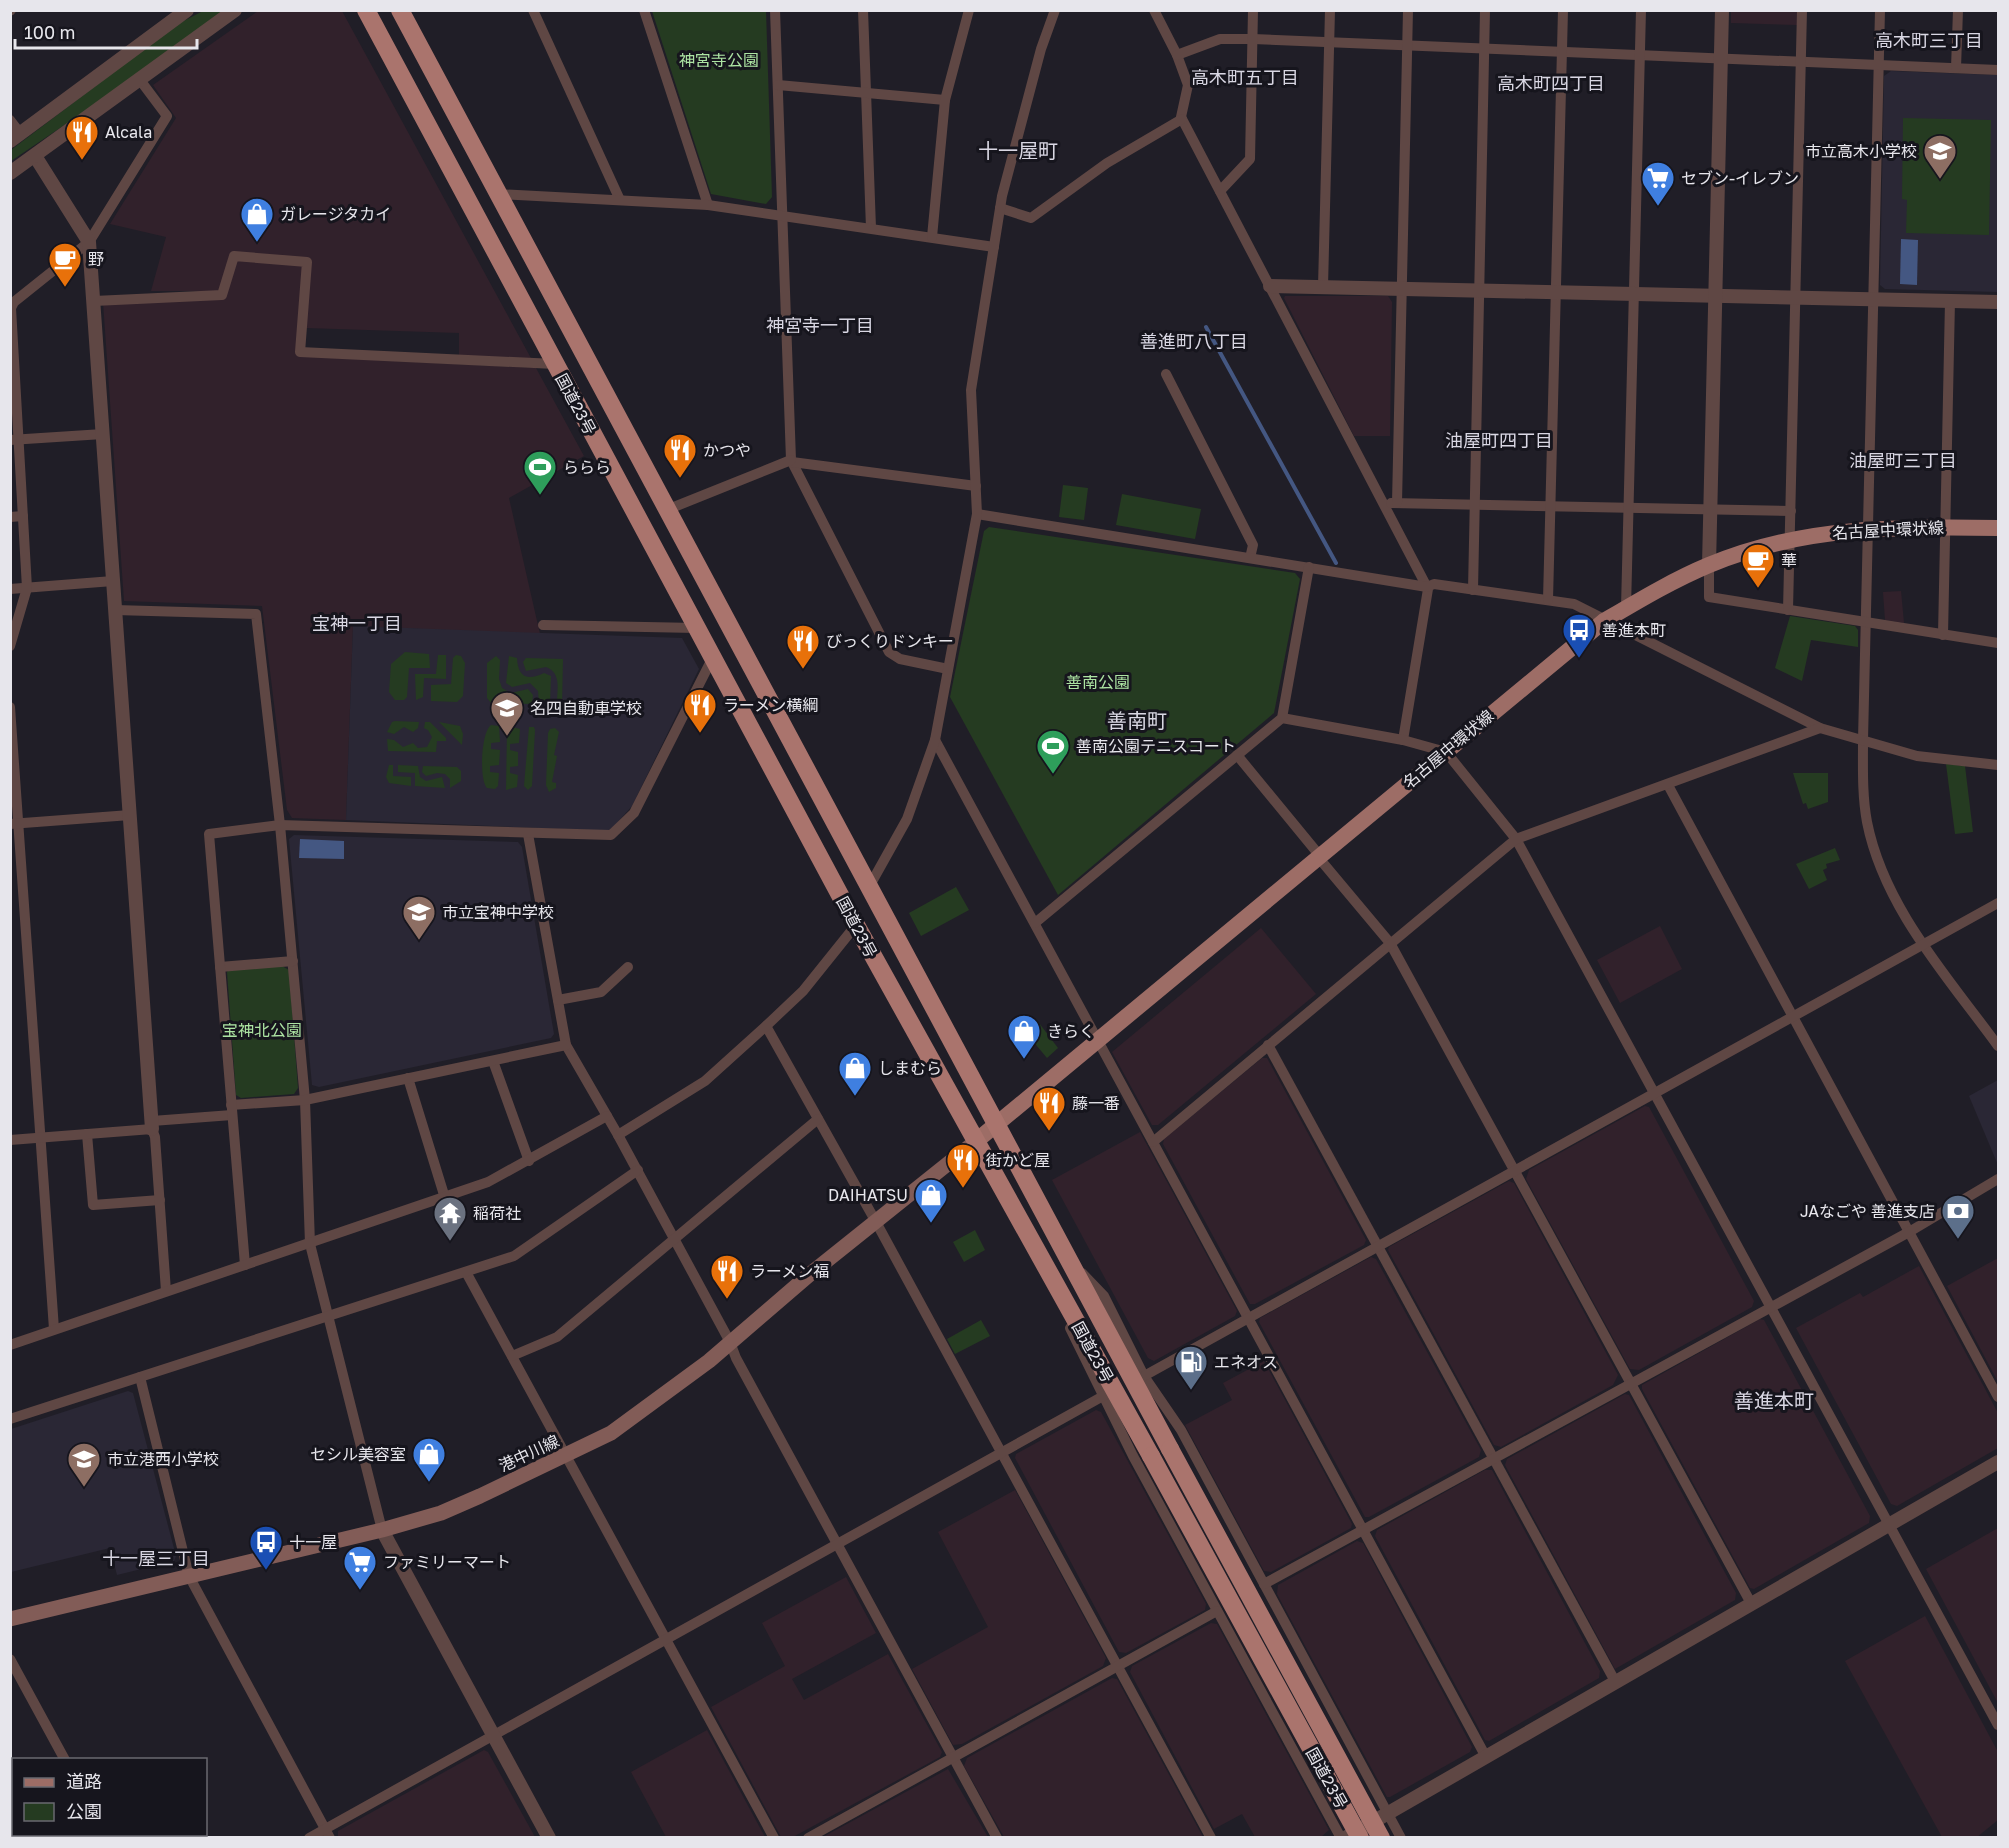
<svg xmlns="http://www.w3.org/2000/svg" width="2009" height="1848" font-family="'Golos Text','Noto Sans JP',sans-serif">
	<style>
		.industrial { fill: #31212b }
		.built { fill: #2a2735 }
		.green { fill: #253b21 }
		.water { fill: #445782 }
		.lines { fill: none; stroke-linecap: round; stroke-linejoin: round }
		.stream { stroke: #445782; stroke-width: 4 }
		.minor { stroke: #5f4744; stroke-width: 10 }
		.tertiary { stroke: #5f4744; stroke-width: 14 }
		.secondary { stroke: #825c57; stroke-width: 15 }
		.primary { stroke: #9d6d66; stroke-width: 16 }
		.trunk { stroke: #aa746d; stroke-width: 18 }
		.trunk-bridge { stroke: #aa746d; stroke-width: 18 }
		.labels { text-anchor: middle; stroke-width: 6; stroke-linejoin: round; paint-order: stroke }
		.park-label { font-size: 16px; fill: #ace3a2; stroke: #16151d }
		.poi-label { font-size: 16px; fill: #e7e6ec; stroke: #16151d; text-anchor: start }
		.street-label { font-size: 16px; fill: #e7e6ec; stroke: #16151d }
		.neighbourhood-label { font-size: 18px; fill: #d9d7e3; stroke: #16151d }
		.quarter-label { font-size: 20px; fill: #d9d7e3; stroke: #16151d }
	</style>
	<rect width="100%" height="100%" fill="#201e27"/>
	<!-- industrial -->
	<g class="industrial">
		<polygon points="258,11 342,11 532,360 459,356 459,333 306,328 310,258 232,252 220,291 151,291 166,237 110,224 176,118 153,85"/>
		<polygon points="1731,11 1797,11 1797,25 1731,23"/>
		<polygon points="236,259 303,265 297,356 536,368 584,456 509,498 540,634 353,626 346,820 292,818 287,810 262,606 124,601 103,302 225,299"/>
		<polygon points="1285,296 1388,296 1392,302 1390,436 1354,436 1284,298"/>
		<polygon points="1901,591 1904,623 1885,620 1883,592"/>
		<polygon points="1660,926 1682,969 1620,1003 1597,960"/>
		<polygon points="1261,928 1316,994 1158,1125 1152,1125 1112,1052"/>
		<polygon points="1262,1058 1267,1058 1366,1240 1364,1245 1255,1304 1250,1304 1163,1144 1164,1139"/>
		<polygon points="1645,1106 1649,1107 1754,1301 1752,1307 1639,1370 1630,1369 1526,1179 1529,1170"/>
		<polygon points="1140,1132 1237,1311 1235,1316 1154,1361 1148,1358 1052,1180"/>
		<polygon points="1509,1181 1514,1183 1618,1375 1613,1385 1501,1447 1494,1445 1388,1250 1389,1247"/>
		<polygon points="1371,1257 1376,1259 1481,1450 1479,1457 1369,1517 1365,1517 1259,1322 1260,1318"/>
		<polygon points="1998,1258 1998,1382 1947,1286"/>
		<polygon points="1919,1266 1998,1413 1998,1448 1897,1506 1891,1504 1796,1328 1860,1293 1863,1297"/>
		<polygon points="1760,1319 1764,1320 1870,1516 1869,1523 1754,1589 1750,1588 1642,1389 1642,1385"/>
		<polygon points="1264,1361 1352,1524 1351,1528 1271,1572 1264,1571 1185,1425 1232,1400 1223,1383"/>
		<polygon points="1625,1394 1629,1395 1736,1593 1735,1600 1615,1669 1505,1465 1507,1459"/>
		<polygon points="1096,1410 1101,1412 1206,1604 1205,1610 1126,1653 1119,1652 1015,1458 1016,1454"/>
		<polygon points="1485,1470 1492,1470 1600,1671 1599,1678 1489,1741 1485,1740 1375,1536 1377,1530"/>
		<polygon points="1015,1490 1106,1658 1103,1666 962,1744 953,1745 912,1669 988,1627 938,1532"/>
		<polygon points="1998,1528 1998,1703 1926,1569"/>
		<polygon points="1357,1541 1363,1543 1472,1747 1470,1752 1390,1797 1387,1797 1277,1594 1278,1585"/>
		<polygon points="846,1577 876,1633 792,1679 804,1700 888,1654 942,1752 940,1757 793,1837 781,1837 711,1707 785,1666 762,1623"/>
		<polygon points="1925,1616 1998,1752 1998,1820 1977,1837 1942,1837 1845,1661"/>
		<polygon points="1211,1623 1217,1624 1329,1830 1321,1837 1255,1837 1242,1814 1214,1829 1130,1672 1132,1666"/>
		<polygon points="1112,1678 1117,1679 1203,1837 1004,1837 964,1766 967,1758"/>
		<polygon points="707,1730 765,1837 666,1837 631,1772"/>
		<polygon points="484,1750 488,1752 535,1837 338,1837 338,1831"/>
		<polygon points="948,1769 988,1837 823,1837"/>
	</g>
	<!-- built -->
	<g class="built">
		<polygon points="1891,71 1998,75 1998,292 1885,289 1880,285 1884,76"/>
		<polygon points="353,626 682,638 699,669 632,806 610,831 346,820"/>
		<polygon points="294,835 518,842 522,847 554,1034 551,1038 319,1087 312,1085 289,839"/>
		<polygon points="1998,1080 1998,1165 1969,1096"/>
		<polygon points="128,1391 133,1393 176,1556 174,1561 117,1575 110,1548 11,1572 11,1429"/>
	</g>
	<!-- green -->
	<g class="green">
		<polygon points="203,11 225,11 103,99 11,161 11,150 176,25"/>
		<polygon points="652,11 766,11 772,197 766,204 711,194"/>
		<polygon points="1903,118 1991,120 1989,235 1906,233 1907,200 1902,199"/>
		<polygon points="1063,485 1088,488 1084,520 1059,517"/>
		<polygon points="1122,494 1201,509 1195,539 1116,525"/>
		<polygon points="989,527 1295,573 1300,579 1274,713 1058,895 950,697 984,531"/>
		<polygon points="1790,616 1855,626 1858,630 1858,647 1811,640 1802,681 1775,668"/>
		<polygon points="405,652 429,654 430,668 409,668 407,697 404,700 395,700 389,692 391,664"/>
		<polygon points="438,655 446,655 446,679 424,678 423,697 416,700 415,674 436,674"/>
		<polygon points="456,655 461,656 465,663 463,696 457,702 431,701 431,685 451,684 453,658"/>
		<polygon points="496,656 500,660 499,679 502,688 511,693 528,689 533,695 532,704 491,703 487,698 487,663"/>
		<path d="M509,656L517,658C518,678 528,681 544,673L551,676L550,705L539,704L538,691L530,683L512,687L506,683Z"/>
		<path d="M526,658L563,659L562,706L557,704C557,690 562,673 546,667L526,671L523,662Z"/>
		<polygon points="392,722 395,721 419,722 418,728 413,732 404,727 394,734 387,732"/>
		<polygon points="425,722 430,722 446,738 446,741 437,741 436,752 388,751 387,739 394,740 403,747 413,743 418,748 427,747 432,737 428,730 424,728"/>
		<polygon points="439,722 460,726 463,734 462,745"/>
		<path d="M491,725L499,726L500,742L491,743V749L500,750L499,765L490,766V772L499,773L498,786L495,789L487,788C479,780 481,732 491,725Z"/>
		<polygon points="509,726 520,729 519,743 510,744 510,750 518,752 518,766 510,767 510,773 518,775 517,787 506,790 507,728"/>
		<polygon points="529,727 534,727 535,730 532,786 528,790 524,786"/>
		<polygon points="555,728 559,732 554,755 557,756 552,782 556,783 556,788 549,792 546,785 548,733 550,729"/>
		<polygon points="1946,764 1965,766 1973,832 1955,834"/>
		<polygon points="389,765 393,765 393,776 411,777 411,786 389,783 386,777"/>
		<polygon points="398,765 418,766 420,777 426,781 442,777 445,788 415,786 415,773 398,772"/>
		<polygon points="423,766 457,767 461,771 461,781 450,788 450,779 445,774 437,773 426,776 422,772"/>
		<polygon points="1793,773 1828,773 1828,802 1808,809 1806,803 1803,804"/>
		<polygon points="1835,848 1840,860 1826,864 1827,868 1823,870 1827,880 1809,889 1796,864"/>
		<polygon points="956,887 969,910 921,936 909,913"/>
		<polygon points="282,966 289,970 298,1088 294,1094 241,1098 236,1095 227,972 229,969"/>
		<polygon points="1036,1019 1058,1048 1047,1058 1021,1027"/>
		<polygon points="975,1230 985,1250 964,1262 953,1242"/>
		<polygon points="981,1320 990,1336 955,1354 947,1339"/>
	</g>
	<!-- water -->
	<g class="water">
		<polygon points="1901,239 1918,240 1917,285 1900,284"/>
		<polygon points="300,839 344,841 344,859 299,858"/>
	</g>
	<g class="lines">
		<!-- stream -->
		<polyline class="stream" points="1206,327 1336,563"/>
		<!-- minor -->
		<g class="minor">
			<polyline points="533,10 620,200"/>
			<polyline points="644,10 708,205"/>
			<polyline points="775,10 791,460 889,652 900,659 948,669"/>
			<polyline points="863,10 871,228"/>
			<polyline points="1154,10 1177,55 1188,85 1181,117 1428,589 1403,740"/>
			<path d="M1880,10L1863,740C1863,767 1862,795 1867,822C1884,908 1948,977 1998,1046"/>
			<polyline points="10,11 11,10"/>
			<polyline points="1177,55 1220,39 1253,39 1998,70"/>
			<polyline points="1956,68 1958,10"/>
			<polyline points="778,85 945,100"/>
			<polyline points="10,120 20,133"/>
			<polyline points="1220,191 1250,159 1253,10"/>
			<polyline points="497,194 708,205 994,247"/>
			<polyline points="1000,208 1031,218 1107,163 1182,119"/>
			<polyline points="932,237 945,100 969,10"/>
			<polyline points="1323,287 1330,10"/>
			<polyline points="94,301 222,295 234,256 307,262 300,352 555,364"/>
			<polyline points="1166,374 1253,545 1250,558"/>
			<polyline points="10,440 103,434"/>
			<polyline points="792,462 976,486"/>
			<polyline points="1391,503 1791,511"/>
			<polyline points="1397,503 1408,10"/>
			<polyline points="669,509 791,460"/>
			<polyline points="977,514 1427,587 1434,584 1574,604 1820,728 1917,756 1998,765"/>
			<polyline points="10,517 23,516"/>
			<polyline points="1709,565 1709,597 1998,643"/>
			<polyline points="10,589 113,581"/>
			<polyline points="1473,590 1485,10"/>
			<polyline points="1548,600 1563,10"/>
			<polyline points="1626,608 1641,10"/>
			<polyline points="115,610 256,614 280,825 305,1100 310,1244 382,1530"/>
			<polyline points="1788,610 1802,10"/>
			<polyline points="543,625 697,628"/>
			<polyline points="1943,635 1950,301"/>
			<polyline points="10,646 27,588 11,308 14,302 89,242 167,116 140,80"/>
			<polyline points="10,707 54,1329"/>
			<polyline points="1282,718 1403,740 1446,752 1516,839 1998,1725"/>
			<polyline points="935,740 1486,1757"/>
			<polyline points="1237,755 1320,856"/>
			<polyline points="1668,785 1998,1397"/>
			<polyline points="10,824 130,815"/>
			<polyline points="528,834 566,1045 618,1135 730,1342 736,1358 997,1838"/>
			<polyline points="1318,857 1390,943 1752,1605"/>
			<polyline points="869,887 907,819 935,740 977,514 971,390 1002,196 1041,49 1055,10"/>
			<polyline points="1035,923 1282,718 1309,567"/>
			<polyline points="220,967 293,961"/>
			<polyline points="558,1000 601,992 628,967"/>
			<polyline points="766,1026 876,1222 1211,1838"/>
			<polyline points="1268,1045 1616,1683"/>
			<polyline points="493,1061 529,1161"/>
			<polyline points="408,1078 445,1198"/>
			<polyline points="231,1105 305,1100 566,1045"/>
			<polyline points="152,1121 232,1115"/>
			<polyline points="87,1134 93,1205 160,1200"/>
			<polyline points="618,1135 705,1081 766,1026 803,991 856,925"/>
			<polyline points="10,1140 152,1129 155,1137 166,1291"/>
			<polyline points="1153,1142 1516,839 1820,728"/>
			<polyline points="245,1265 209,834 280,825 611,835 634,813 713,657"/>
			<polyline points="466,1272 774,1838"/>
			<polyline points="1082,1273 1104,1296 1144,1376 1181,1430 1401,1838"/>
			<polyline points="1070,1328 1133,1456 1341,1838"/>
			<polyline points="10,1345 488,1182 607,1116"/>
			<polyline points="512,1356 557,1337 818,1119"/>
			<polyline points="1144,1376 1998,903"/>
			<polyline points="140,1377 189,1576 330,1838"/>
			<polyline points="10,1419 514,1256 638,1170"/>
			<polyline points="1264,1584 1909,1232 1998,1179"/>
			<polyline points="10,1659 65,1760"/>
			<polyline points="105,1834 107,1838"/>
			<polyline points="309,1838 1105,1395"/>
			<polyline points="808,1838 1217,1611"/>
		</g>
		<!-- tertiary -->
		<g class="tertiary">
			<polyline points="10,141 187,10"/>
			<polyline points="35,156 89,242 152,1129"/>
			<polyline points="10,173 235,10"/>
			<polyline points="1270,286 1998,302"/>
			<polyline points="1709,565 1722,10"/>
			<polyline points="382,1530 549,1838"/>
			<polyline points="1345,1838 1998,1462"/>
		</g>
		<!-- secondary -->
		<polyline class="secondary" points="10,1619 382,1530 441,1513 480,1496 611,1433 709,1361 810,1274 975,1142"/>
		<!-- primary -->
		<path class="primary" d="M975,1142L1604,621C1638,601 1673,580 1709,565C1802,526 1900,526 1998,528"/>
		<!-- trunk -->
		<g class="trunk">
			<polyline points="366,10 856,925 1151,1456"/>
			<polyline points="400,10 1170,1449"/>
		</g>
		<!-- trunk-bridge -->
		<g class="trunk-bridge">
			<polyline points="1170,1449 1381,1838"/>
			<polyline points="1151,1456 1360,1838"/>
		</g>
	</g>
	<!-- icons -->
	<defs>
		<g id="restaurant-pin" transform="scale(1.725)"><path d="M0 17L-7.5 6A9.5 9.5 0 1 1 7.5 6Z" fill="#e8710a" stroke="#16151d"/><path d="M-5-6h1v4h1v-4h1v4h1v-4h1v5L-1.5 .5V6h-2V.5L-5-1ZM5-6V6H3V1.5H1.5Q1.5-4 5-6Z" fill="#fff"/></g>
		<g id="school-pin" transform="scale(1.725)"><path d="M0 17L-7.5 6A9.5 9.5 0 1 1 7.5 6Z" fill="#8d6e63" stroke="#16151d"/><path d="M0-5L7-2L0 1L-7-2ZM-4 1L0 2.5L4 1V4Q0 6-4 4Z" fill="#fff"/></g>
		<g id="supermarket-pin" transform="scale(1.725)"><path d="M0 17L-7.5 6A9.5 9.5 0 1 1 7.5 6Z" fill="#3f7fe0" stroke="#16151d"/><path d="M-6-5.5h2.5l.6 2H6L4.5 2H-2.5L-4.4-4H-6ZM-1.5 3.2a1.3 1.3 0 1 0 .1 0ZM3 3.2a1.3 1.3 0 1 0 .1 0Z" fill="#fff"/></g>
		<g id="shop-pin" transform="scale(1.725)"><path d="M0 17L-7.5 6A9.5 9.5 0 1 1 7.5 6Z" fill="#3f7fe0" stroke="#16151d"/><path d="M-5-2.5h2.3a2.7 3.5 0 0 1 5.4 0H5L5.5 6h-11ZM-1.5-2.5h3a1.5 2.3 0 0 0-3 0Z" fill="#fff"/></g>
		<g id="cafe-pin" transform="scale(1.725)"><path d="M0 17L-7.5 6A9.5 9.5 0 1 1 7.5 6Z" fill="#e8710a" stroke="#16151d"/><path d="M-5.5-4.5H6V0H3Q3 3.5 0 3.5H-2.5Q-5.5 3.5-5.5 0ZM3-3.2v2h1.7v-2ZM-6 4.5H4V6H-6Z" fill="#fff"/></g>
		<g id="stadium-pin" transform="scale(1.725)"><path d="M0 17L-7.5 6A9.5 9.5 0 1 1 7.5 6Z" fill="#2e9e5b" stroke="#16151d"/><path d="M0-5a6.5 5 0 1 0 0 10a6.5 5 0 1 0 0-10ZM-3.5-1.8h7v3.6h-7Z" fill="#fff"/></g>
		<g id="bus-pin" transform="scale(1.725)"><path d="M0 17L-7.5 6A9.5 9.5 0 1 1 7.5 6Z" fill="#1a4fb4" stroke="#16151d"/><path d="M-5-6H5V4H4V6H2V4H-2V6H-4V4H-5ZM-3.5-4V0h7V-4ZM-3.5 1.2v1.5H-2V1.2ZM2 1.2v1.5H3.5V1.2Z" fill="#fff"/></g>
		<g id="university-pin" transform="scale(1.725)"><path d="M0 17L-7.5 6A9.5 9.5 0 1 1 7.5 6Z" fill="#8d6e63" stroke="#16151d"/><path d="M0-5L7-2L0 1L-7-2ZM-4 1L0 2.5L4 1V4Q0 6-4 4Z" fill="#fff"/></g>
		<g id="bank-pin" transform="scale(1.725)"><path d="M0 17L-7.5 6A9.5 9.5 0 1 1 7.5 6Z" fill="#5c6f8a" stroke="#16151d"/><path d="M-6-4H6V4H-6ZM0-2.3a2.3 2.3 0 1 0 0 4.6a2.3 2.3 0 1 0 0-4.6Z" fill="#fff"/></g>
		<g id="temple-pin" transform="scale(1.725)"><path d="M0 17L-7.5 6A9.5 9.5 0 1 1 7.5 6Z" fill="#6b7280" stroke="#16151d"/><path d="M0-6L5-2H3V0L6.5 2.5H4V6H1.5V3h-3V6H-4V2.5H-6.5L-3 0V-2H-5Z" fill="#fff"/></g>
		<g id="fuel-pin" transform="scale(1.725)"><path d="M0 17L-7.5 6A9.5 9.5 0 1 1 7.5 6Z" fill="#5c6f8a" stroke="#16151d"/><path d="M-5.5-6h7V0h2V4h1.3V-2.5L3-4.5l.8-.8L6-3V5H2.5V1h-1V6h-7ZM-4.2-4.7v3.2H.2V-4.7Z" fill="#fff"/></g>
	</defs>
	<g fill-rule="evenodd">
		<use href="#restaurant-pin" x="82" y="132"/>
		<use href="#school-pin" x="1940" y="151"/>
		<use href="#supermarket-pin" x="1658" y="178"/>
		<use href="#shop-pin" x="257" y="214"/>
		<use href="#cafe-pin" x="65" y="259"/>
		<use href="#restaurant-pin" x="680" y="450"/>
		<use href="#stadium-pin" x="540" y="467"/>
		<use href="#cafe-pin" x="1758" y="560"/>
		<use href="#bus-pin" x="1579" y="630"/>
		<use href="#restaurant-pin" x="803" y="641"/>
		<use href="#restaurant-pin" x="700" y="705"/>
		<use href="#university-pin" x="507" y="708"/>
		<use href="#stadium-pin" x="1053" y="746"/>
		<use href="#school-pin" x="419" y="912"/>
		<use href="#shop-pin" x="1024" y="1031"/>
		<use href="#shop-pin" x="855" y="1068"/>
		<use href="#restaurant-pin" x="1049" y="1103"/>
		<use href="#restaurant-pin" x="963" y="1160"/>
		<use href="#shop-pin" x="931" y="1195"/>
		<use href="#bank-pin" x="1958" y="1211"/>
		<use href="#temple-pin" x="450" y="1213"/>
		<use href="#restaurant-pin" x="727" y="1271"/>
		<use href="#fuel-pin" x="1191" y="1362"/>
		<use href="#shop-pin" x="429" y="1454"/>
		<use href="#school-pin" x="84" y="1459"/>
		<use href="#bus-pin" x="266" y="1542"/>
		<use href="#supermarket-pin" x="360" y="1562"/>
	</g>
	<g class="labels">
		<!-- park labels -->
		<g class="park-label">
			<text x="719" y="66">神宮寺公園</text>
			<text x="1098" y="688">善南公園</text>
			<text x="262" y="1036">宝神北公園</text>
		</g>
		<!-- poi labels -->
		<g class="poi-label">
			<text x="105" y="138">Alcala</text>
			<text x="1917" y="157" text-anchor="end">市立高木小学校</text>
			<text x="1681" y="184">セブン-イレブン</text>
			<text x="280" y="220">ガレージタカイ</text>
			<text x="88" y="265">野</text>
			<text x="703" y="456">かつや</text>
			<text x="563" y="473">ららら</text>
			<text x="1781" y="566">華</text>
			<text x="1602" y="636">善進本町</text>
			<text x="826" y="647">びっくりドンキー</text>
			<text x="723" y="711">ラーメン横綱</text>
			<text x="530" y="714">名四自動車学校</text>
			<text x="1076" y="752">善南公園テニスコート</text>
			<text x="442" y="918">市立宝神中学校</text>
			<text x="1047" y="1037">きらく</text>
			<text x="878" y="1074">しまむら</text>
			<text x="1072" y="1109">藤一番</text>
			<text x="986" y="1166">街かど屋</text>
			<text x="908" y="1201" text-anchor="end">DAIHATSU</text>
			<text x="1935" y="1217" text-anchor="end">JAなごや 善進支店</text>
			<text x="473" y="1219">稲荷社</text>
			<text x="750" y="1277">ラーメン福</text>
			<text x="1214" y="1368">エネオス</text>
			<text x="406" y="1460" text-anchor="end">セシル美容室</text>
			<text x="107" y="1465">市立港西小学校</text>
			<text x="289" y="1548">十一屋</text>
			<text x="383" y="1568">ファミリーマート</text>
		</g>
		<!-- street labels -->
		<g class="street-label">
			<text transform="translate(576 404) rotate(62)" y="6">国道23号</text>
			<text transform="translate(1888 530) rotate(-3)" y="6">名古屋中環状線</text>
			<text transform="translate(1448 749) rotate(-40)" y="6">名古屋中環状線</text>
			<text transform="translate(857 927) rotate(62)" y="6">国道23号</text>
			<text transform="translate(1093 1352) rotate(61)" y="6">国道23号</text>
			<text transform="translate(529 1453) rotate(-25)" y="6">港中川線</text>
			<text transform="translate(1327 1778) rotate(61)" y="6">国道23号</text>
		</g>
		<!-- neighbourhood labels -->
		<g class="neighbourhood-label">
			<text x="1929" y="47">高木町三丁目</text>
			<text x="1245" y="84">高木町五丁目</text>
			<text x="1551" y="90">高木町四丁目</text>
			<text x="820" y="332">神宮寺一丁目</text>
			<text x="1194" y="348">善進町八丁目</text>
			<text x="1499" y="447">油屋町四丁目</text>
			<text x="1903" y="467">油屋町三丁目</text>
			<text x="357" y="630">宝神一丁目</text>
			<text x="156" y="1565">十一屋三丁目</text>
		</g>
		<!-- quarter labels -->
		<g class="quarter-label">
			<text x="1018" y="158">十一屋町</text>
			<text x="1137" y="728">善南町</text>
			<text x="1774" y="1408">善進本町</text>
		</g>
	</g>
	<!-- border -->
	<rect width="2009" height="1848" fill="none" stroke="#e7e6ec" stroke-width="24"/>
	<!-- legend -->
	<rect x="12" y="1758" width="195" height="78" fill="#16151d" stroke="#6a6970" stroke-width="1.5"/>
	<rect x="24" y="1778" width="30" height="9" fill="#9d6d66" stroke="#6a6970" stroke-width="1.5"/>
	<text x="66" y="1788" font-size="18" fill="#e7e6ec">道路</text>
	<rect x="24" y="1803" width="30" height="18" fill="#253b21" stroke="#6a6970" stroke-width="1.5"/>
	<text x="66" y="1818" font-size="18" fill="#e7e6ec">公園</text>
	<!-- scale -->
	<path d="M15 39v9h182v-9" fill="none" stroke="#e7e6ec" stroke-width="3"/>
	<text x="24" y="39" font-size="18" fill="#e7e6ec" stroke="#16151d" stroke-width="4.5" paint-order="stroke">100 m</text>
</svg>
